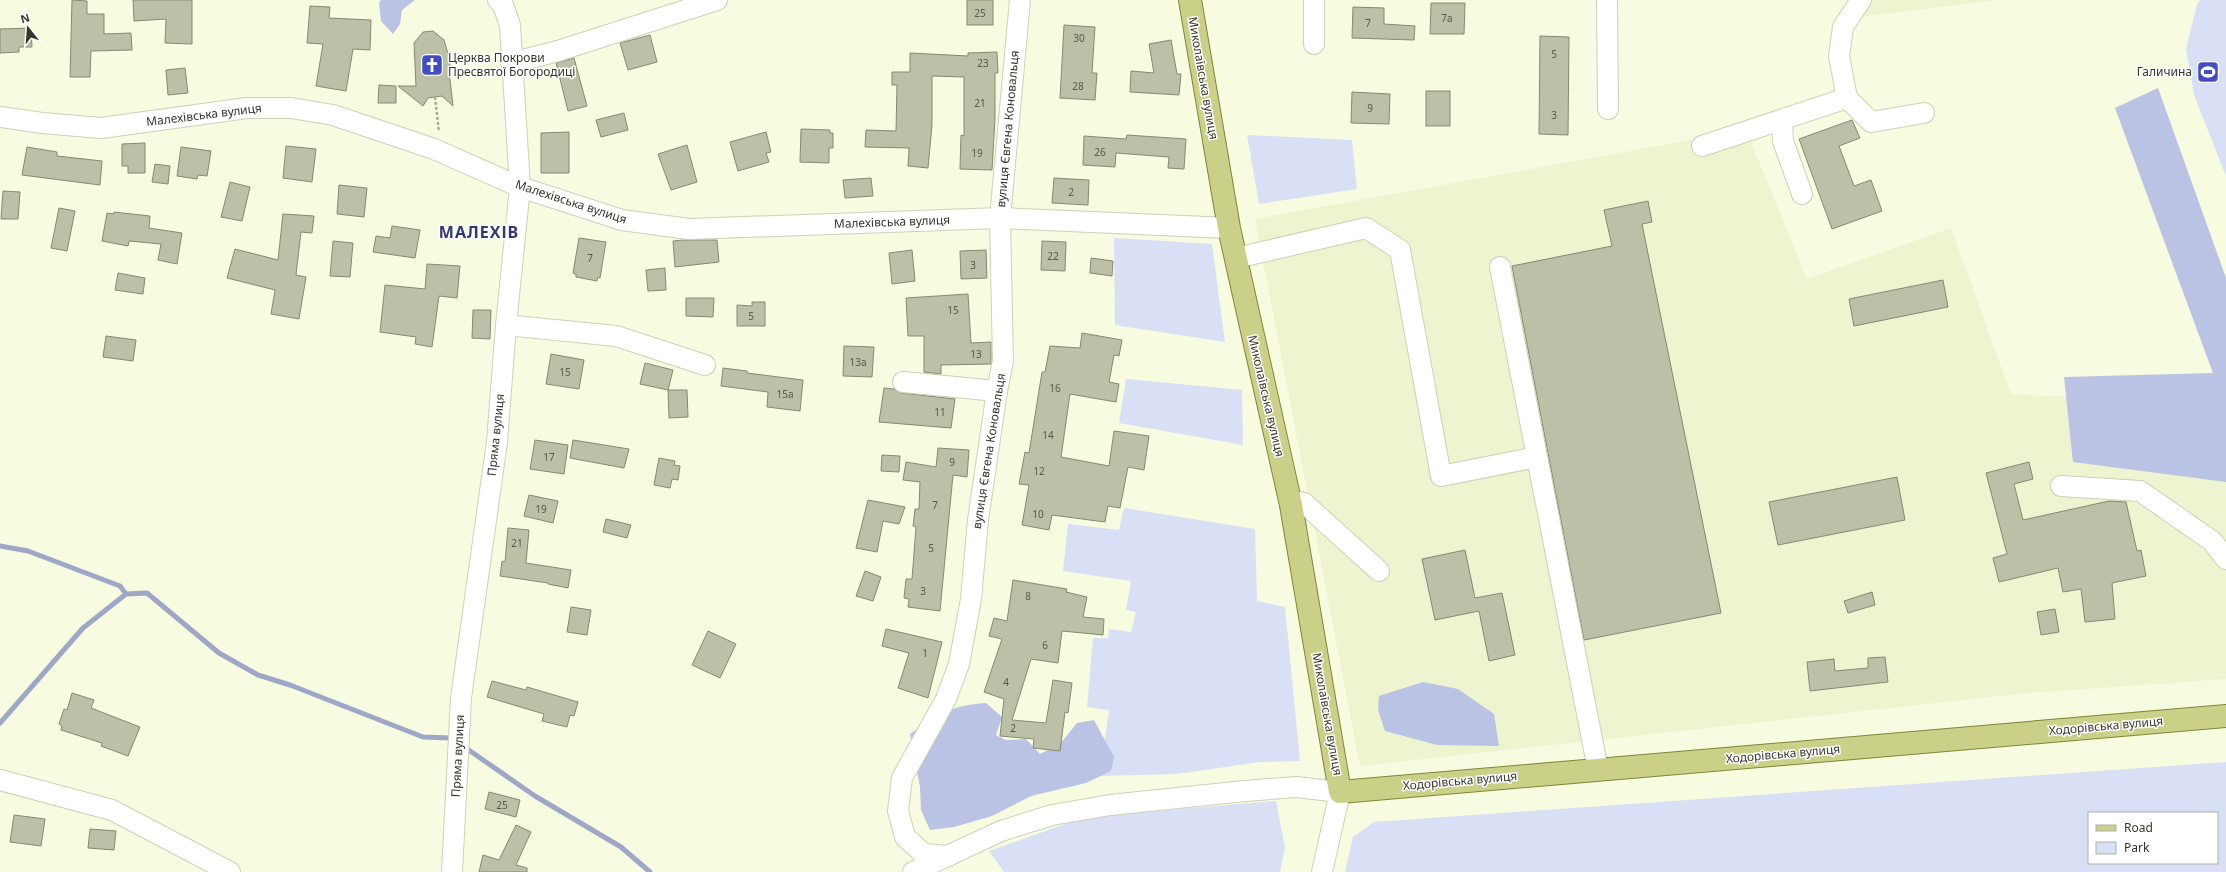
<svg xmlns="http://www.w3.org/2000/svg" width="2226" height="872" font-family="'Noto Sans',sans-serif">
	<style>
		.built { fill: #eef3d0 }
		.green { fill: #d9dff5; fill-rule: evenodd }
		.forest { fill: #bbc3e4 }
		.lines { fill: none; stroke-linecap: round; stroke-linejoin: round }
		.stream { stroke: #9fa7c6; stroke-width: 5 }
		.building { fill: #bcc0a7; stroke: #868971 }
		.minor-casing { stroke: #cdd1b7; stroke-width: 22 }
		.major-casing { stroke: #7f8635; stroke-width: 24 }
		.path { stroke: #a9ac98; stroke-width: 2.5; stroke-dasharray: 3 2; stroke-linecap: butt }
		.minor { stroke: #fff; stroke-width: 20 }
		.major { stroke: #cbd089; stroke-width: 22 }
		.labels { text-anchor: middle; stroke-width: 3; stroke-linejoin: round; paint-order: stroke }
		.number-label { font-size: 10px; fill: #56584a }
		.poi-label { font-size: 12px; fill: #34352b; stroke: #fff; text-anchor: start }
		.street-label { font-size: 12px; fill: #34352b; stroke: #fff }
		.district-label { font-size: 16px; font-weight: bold; letter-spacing: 1px; fill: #303973; stroke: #fff }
	</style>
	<rect width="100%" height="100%" fill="#f7fbe0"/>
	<!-- built -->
	<g class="built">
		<polygon points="1866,0 1999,0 1858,17"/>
		<polygon points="1746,130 1807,279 1951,228 2011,394 2226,405 2226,679 2027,693 1360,766 1255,219"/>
	</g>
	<!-- green -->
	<g class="green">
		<polygon points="2200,0 2226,0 2226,176 2194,95 2186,49 2197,4"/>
		<polygon points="1247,135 1352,140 1357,189 1259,204"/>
		<polygon points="1114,238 1212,244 1225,342 1115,325"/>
		<polygon points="1126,379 1242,390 1243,445 1119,423"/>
		<polygon points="1124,508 1255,529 1257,601 1285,607 1300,761 1260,762 1177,774 1100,776 1109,710 1087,707 1093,638 1108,638 1109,629 1131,632 1136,612 1126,610 1131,581 1063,571 1068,524 1119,530"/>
		<path d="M2226,762V872H1345L1353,837L1374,822ZM2089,813H2217V863H2089Z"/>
		<polygon points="1276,801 1285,848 1280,872 1004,872 989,851 1085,817"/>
	</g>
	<!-- forest -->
	<g class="forest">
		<polygon points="381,0 415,0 402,10 400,24 393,34 381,21 379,3"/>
		<polygon points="2158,88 2226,278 2226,482 2073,462 2064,377 2213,373 2115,108"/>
		<polygon points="1423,682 1458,689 1494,714 1499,746 1437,745 1385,731 1378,710 1379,696"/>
		<path d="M986,703L1002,717L996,735L1006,740L1026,739L1040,754L1060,744L1077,723L1094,720L1114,757L1111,771L1086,783L1031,796L992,816L954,827L930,830L921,810L920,787L910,734C938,715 951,705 986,703Z"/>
	</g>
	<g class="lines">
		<!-- stream -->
		<g class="stream">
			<polyline points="0,546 28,551 120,586 126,594"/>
			<polyline points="0,723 83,628 126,594 147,593 219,653 258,675 290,685 423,737 451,738 455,741"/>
			<polyline points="463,746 535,796 621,847 650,872"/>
		</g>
	</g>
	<!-- building -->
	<g class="building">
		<polygon points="72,0 87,1 87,14 104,14 104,34 131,33 132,50 91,51 90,77 70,77"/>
		<polygon points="133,0 192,0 192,44 165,43 166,19 134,21"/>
		<rect x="967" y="0" width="26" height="25"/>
		<polygon points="1431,3 1465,3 1464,34 1430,34"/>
		<polygon points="310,6 330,7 329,18 371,20 370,50 353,49 346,91 316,86 323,44 307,43"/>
		<polygon points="1353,7 1384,8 1384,24 1415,26 1414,40 1352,38"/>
		<polygon points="1064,25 1095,27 1092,73 1097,73 1095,100 1060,98"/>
		<polygon points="31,28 32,47 19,47 19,52 0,53 0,29"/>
		<polygon points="433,31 444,40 449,57 451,71 449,71 453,106 442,96 428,98 423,106 398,86 416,86 414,43 423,32"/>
		<polygon points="650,35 657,62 628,70 620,43"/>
		<polygon points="1540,36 1569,37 1568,135 1539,134"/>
		<polygon points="1171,40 1177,74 1181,74 1179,95 1130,92 1131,71 1154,73 1149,44"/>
		<polygon points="997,52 998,73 995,73 995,119 992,170 960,169 961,135 964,136 964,77 932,76 932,125 928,168 908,166 909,148 865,147 866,130 896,131 897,85 892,85 892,72 910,72 910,53 968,56 968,53"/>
		<polygon points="574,58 587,106 568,111 556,63"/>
		<polygon points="185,68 188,93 168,95 166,70"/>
		<polygon points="379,85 396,86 396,103 378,103"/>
		<rect x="1426" y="91" width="24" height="35"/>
		<polygon points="1352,92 1390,94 1389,124 1351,123"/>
		<polygon points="624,113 628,130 601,137 596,120"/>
		<polygon points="1852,120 1860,138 1839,146 1854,186 1871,180 1882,211 1832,229 1799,139"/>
		<polygon points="801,129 830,130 830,133 833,133 833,148 829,148 829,163 800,162"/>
		<polygon points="569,132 569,173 541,173 541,133"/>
		<polygon points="766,132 771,152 766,153 769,162 738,171 730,142"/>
		<polygon points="1127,135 1186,139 1184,169 1168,168 1169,157 1116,153 1115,167 1083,165 1084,136 1126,139"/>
		<polygon points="145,143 145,173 128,173 128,166 122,166 122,144"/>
		<polygon points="687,145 697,182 671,190 658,154"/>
		<polygon points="286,146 316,149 312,182 283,178"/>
		<polygon points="27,147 57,152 57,156 102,161 100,185 22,175"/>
		<polygon points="181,147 211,151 207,176 198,175 197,179 177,176"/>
		<polygon points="155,164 170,166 168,184 152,182"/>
		<polygon points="871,178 873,196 845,198 843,180"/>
		<polygon points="1054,178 1089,180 1088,205 1052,203"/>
		<polygon points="230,182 250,187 242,221 221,217"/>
		<polygon points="339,185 367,188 364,217 337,214"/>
		<polygon points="3,191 20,192 18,219 1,219"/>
		<polygon points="1648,201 1652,222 1642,224 1721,613 1584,640 1512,266 1612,246 1604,210"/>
		<polygon points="59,208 75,211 67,251 51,248"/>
		<polygon points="114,212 150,216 149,228 182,233 177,264 158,260 161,244 129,241 128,246 102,241 107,213 114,214"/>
		<polygon points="283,214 314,216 312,233 301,232 296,275 306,277 299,319 271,314 275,290 227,278 235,249 278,260"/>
		<polygon points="392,226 420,230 415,258 373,252 376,236 390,238"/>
		<polygon points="579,238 606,242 600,278 598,277 597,281 576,277 576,274 573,273"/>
		<polygon points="683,240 717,240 719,262 675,267 673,241"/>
		<polygon points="333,241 353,243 350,277 330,276"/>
		<polygon points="1042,241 1066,242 1065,271 1041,270"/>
		<polygon points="912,250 915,281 892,284 889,253"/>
		<polygon points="986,250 987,278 961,279 960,251"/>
		<polygon points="1091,258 1113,261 1112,276 1090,273"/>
		<polygon points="427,264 460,266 457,298 439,296 432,347 415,344 416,337 380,332 385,285 425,289"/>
		<polygon points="665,268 666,290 648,291 646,270"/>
		<polygon points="118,273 145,278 143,294 115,290"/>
		<polygon points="1943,280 1948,307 1854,326 1849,299"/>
		<polygon points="968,294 971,343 991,342 991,364 941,365 941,374 924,372 924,336 908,336 906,298"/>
		<polygon points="686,298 714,298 713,317 686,316"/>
		<polygon points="752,302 765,302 765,326 737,326 737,305 752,306"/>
		<polygon points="473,310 491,310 490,339 472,338"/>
		<polygon points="1082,333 1122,340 1119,356 1114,355 1109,382 1119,384 1116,402 1070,394 1061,457 1109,466 1114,431 1149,436 1144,470 1128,467 1120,508 1108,506 1105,522 1052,515 1049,530 1022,525 1029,485 1019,484 1025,452 1029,453 1042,372 1045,372 1050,346 1080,348"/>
		<polygon points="106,336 136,340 133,361 103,357"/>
		<polygon points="844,346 874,347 872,377 843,376"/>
		<polygon points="551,354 584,360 579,389 546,384"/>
		<polygon points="645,363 673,370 668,390 640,384"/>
		<polygon points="723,368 747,371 747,373 803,380 800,411 767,407 768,392 721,386"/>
		<polygon points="884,388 894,389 902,393 955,399 951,428 879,422"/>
		<polygon points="668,390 687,390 688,417 669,418"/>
		<polygon points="535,440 568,445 564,474 530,469"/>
		<polygon points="573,440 629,449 624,468 570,458"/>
		<polygon points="938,448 969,450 967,477 953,475 940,611 908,607 909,599 904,598 906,579 912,579 916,527 913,526 915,509 919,509 920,482 903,480 906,462 936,467"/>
		<polygon points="882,455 900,456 899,472 881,471"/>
		<polygon points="659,458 675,461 674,465 680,466 678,480 672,479 670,488 654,485"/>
		<polygon points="2029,462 2033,479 2014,484 2023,520 2109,501 2126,502 2137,551 2141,550 2146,576 2112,583 2115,619 2085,622 2081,589 2063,592 2058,568 1999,582 1993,558 2007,554 1986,473"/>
		<polygon points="1897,477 1905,520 1778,545 1769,502"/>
		<polygon points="529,495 558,501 553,523 524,516"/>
		<polygon points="868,500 905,507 899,524 883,521 877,552 856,548"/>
		<polygon points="606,519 631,525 627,538 603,532"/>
		<polygon points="508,528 529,530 526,563 571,570 568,588 548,584 548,583 500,576 502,561 505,562"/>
		<polygon points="1465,550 1475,598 1502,593 1515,655 1489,661 1479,611 1435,620 1422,559"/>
		<polygon points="865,571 881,577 873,601 856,596"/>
		<polygon points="1013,580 1067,589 1066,592 1087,597 1083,617 1104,619 1103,635 1062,631 1058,663 1031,659 1012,720 1046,723 1053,680 1072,683 1068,713 1065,712 1060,751 1033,748 1034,739 1000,736 1004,699 984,692 1002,639 989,636 994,618 1007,621"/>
		<polygon points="1872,592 1875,605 1848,613 1844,601"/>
		<polygon points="571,607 591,610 587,635 567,632"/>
		<polygon points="2055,609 2059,632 2041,635 2037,612"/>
		<polygon points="886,629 942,642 928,698 898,688 909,653 882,646"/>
		<polygon points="708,631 736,644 720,678 692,665"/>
		<polygon points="1885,657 1888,682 1810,691 1807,662 1834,659 1835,671 1868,668 1868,658"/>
		<polygon points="492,681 526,690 527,687 578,702 574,716 570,715 567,727 542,721 544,714 487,697"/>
		<polygon points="72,693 94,700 91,708 140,727 128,756 101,746 102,743 61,730 62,726 59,724 64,709 67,710"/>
		<polygon points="489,792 520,800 516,817 485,809"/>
		<polygon points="14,815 45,819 41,846 10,842"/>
		<polygon points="516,825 531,832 516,865 527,868 527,872 479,872 483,855 499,860"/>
		<polygon points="90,829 116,831 114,850 88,848"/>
	</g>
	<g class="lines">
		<!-- minor casing -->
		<g class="minor-casing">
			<g id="minor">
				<polyline points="1314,0 1314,44"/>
				<polyline points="1607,0 1608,109"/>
				<polyline points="1861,0 1843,27 1839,56 1847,98 1871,122 1924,113"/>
				<polyline points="511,63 558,51 717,0"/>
				<polyline points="0,117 42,123 101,128 247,108 291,108 333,115 434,149 520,187 622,220 689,229 1000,218 1229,228"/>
				<polyline points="1782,120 1783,141 1802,194"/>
				<polyline points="1702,146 1847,98"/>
				<polyline points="1236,258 1366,228 1400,250 1441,476 1537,457"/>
				<polyline points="1500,267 1598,770"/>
				<polyline points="506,325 616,336 705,365"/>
				<polyline points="903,382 997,391"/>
				<polyline points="2061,486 2140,491 2212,541 2226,559"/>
				<polyline points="1290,500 1304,503 1379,571"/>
				<polyline points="0,780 112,810 230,872"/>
				<polyline points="949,856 924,854 905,837 898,811 902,778 946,699 959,664 971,599 978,520 997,391 1003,361 1000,218 1020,0"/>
				<polyline points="452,872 461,698 497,442 506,325 520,187 510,25 503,5 498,0"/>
				<polyline points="913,872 1001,831 1052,815 1110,805 1245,791 1296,787 1340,792 1322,872"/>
			</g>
		</g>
		<!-- major casing -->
		<g class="major-casing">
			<polyline id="major" points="1190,0 1229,228 1291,505 1340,792 2226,716"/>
		</g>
		<!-- path -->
		<polyline class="path" points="435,97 439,132"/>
		<!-- minor -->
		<use href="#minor" class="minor"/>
		<!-- major -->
		<use href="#major" class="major"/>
	</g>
	<!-- icons -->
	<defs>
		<g id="church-square" transform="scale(1.15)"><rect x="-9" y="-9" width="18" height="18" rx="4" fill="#444cc1" stroke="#fff"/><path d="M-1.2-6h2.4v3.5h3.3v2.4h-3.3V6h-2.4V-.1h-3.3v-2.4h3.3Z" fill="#fff"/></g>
		<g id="stadium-square" transform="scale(1.15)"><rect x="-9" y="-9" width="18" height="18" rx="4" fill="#444cc1" stroke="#fff"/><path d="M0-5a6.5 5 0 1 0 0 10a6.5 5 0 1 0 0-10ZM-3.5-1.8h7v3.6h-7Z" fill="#fff"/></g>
	</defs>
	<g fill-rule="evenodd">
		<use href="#church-square" x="432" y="65"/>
		<use href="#stadium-square" x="2208" y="72"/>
	</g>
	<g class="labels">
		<!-- number labels -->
		<g class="number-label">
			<text x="980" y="17">25</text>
			<text x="1447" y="22">7а</text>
			<text x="1368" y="27">7</text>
			<text x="1079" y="42">30</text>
			<text x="1554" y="58">5</text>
			<text x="983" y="67">23</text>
			<text x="1078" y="90">28</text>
			<text x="980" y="107">21</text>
			<text x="1370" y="112">9</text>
			<text x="1554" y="119">3</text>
			<text x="1100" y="156">26</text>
			<text x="977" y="157">19</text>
			<text x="1071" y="196">2</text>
			<text x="1053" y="260">22</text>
			<text x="590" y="262">7</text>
			<text x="973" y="269">3</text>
			<text x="953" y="314">15</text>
			<text x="751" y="320">5</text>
			<text x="976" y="358">13</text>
			<text x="858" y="366">13а</text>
			<text x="565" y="376">15</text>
			<text x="1055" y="392">16</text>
			<text x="785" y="398">15а</text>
			<text x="940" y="416">11</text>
			<text x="1048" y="439">14</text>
			<text x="549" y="461">17</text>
			<text x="952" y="466">9</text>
			<text x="1039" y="475">12</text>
			<text x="935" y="509">7</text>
			<text x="541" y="513">19</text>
			<text x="1038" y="518">10</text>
			<text x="517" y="547">21</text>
			<text x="931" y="552">5</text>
			<text x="923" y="595">3</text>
			<text x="1028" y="600">8</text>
			<text x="1045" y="649">6</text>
			<text x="925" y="657">1</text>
			<text x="1006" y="686">4</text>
			<text x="1013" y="732">2</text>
			<text x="502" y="809">25</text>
		</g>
		<!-- poi labels -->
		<g class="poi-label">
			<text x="448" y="62">Церква Покрови<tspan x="448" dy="14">Пресвятої Богородиці</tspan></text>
			<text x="2192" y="76" text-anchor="end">Галичина</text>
		</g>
		<!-- street labels -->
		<g class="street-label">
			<text transform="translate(1203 78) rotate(80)" y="4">Миколаївська вулиця</text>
			<text transform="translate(204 115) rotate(-7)" y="4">Малехівська вулиця</text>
			<text transform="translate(1008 129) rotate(-85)" y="4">вулиця Євгена Коновальця</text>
			<text transform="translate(571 202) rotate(18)" y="4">Малехівська вулиця</text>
			<text transform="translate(892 222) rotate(-2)" y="4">Малехівська вулиця</text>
			<text transform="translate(1266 396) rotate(77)" y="4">Миколаївська вулиця</text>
			<text transform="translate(496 435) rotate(-84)" y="4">Пряма вулиця</text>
			<text transform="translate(989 451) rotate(-81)" y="4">вулиця Євгена Коновальця</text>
			<text transform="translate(1327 714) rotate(80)" y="4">Миколаївська вулиця</text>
			<text transform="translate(2106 726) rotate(-5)" y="4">Ходорівська вулиця</text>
			<text transform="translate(1783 754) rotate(-5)" y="4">Ходорівська вулиця</text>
			<text transform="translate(458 756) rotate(-87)" y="4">Пряма вулиця</text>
			<text transform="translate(1460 781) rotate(-5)" y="4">Ходорівська вулиця</text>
		</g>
		<!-- district labels -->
		<g class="district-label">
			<text x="479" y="238">МАЛЕХІВ</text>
		</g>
	</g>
	<!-- legend -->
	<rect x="2088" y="812" width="130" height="52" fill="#ffffff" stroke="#aeaeaa"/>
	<rect x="2096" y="825" width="20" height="6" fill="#cbd089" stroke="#aeaeaa"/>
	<text x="2124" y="832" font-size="12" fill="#34352b">Road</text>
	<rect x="2096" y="842" width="20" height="12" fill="#d9dff5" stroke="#aeaeaa"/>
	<text x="2124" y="852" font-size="12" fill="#34352b">Park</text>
	<!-- north arrow -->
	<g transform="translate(28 28) rotate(343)" stroke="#ffffff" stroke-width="3" paint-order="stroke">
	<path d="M0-3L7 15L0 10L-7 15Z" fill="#34352b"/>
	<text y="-6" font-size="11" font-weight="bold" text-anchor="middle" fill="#34352b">N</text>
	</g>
</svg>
